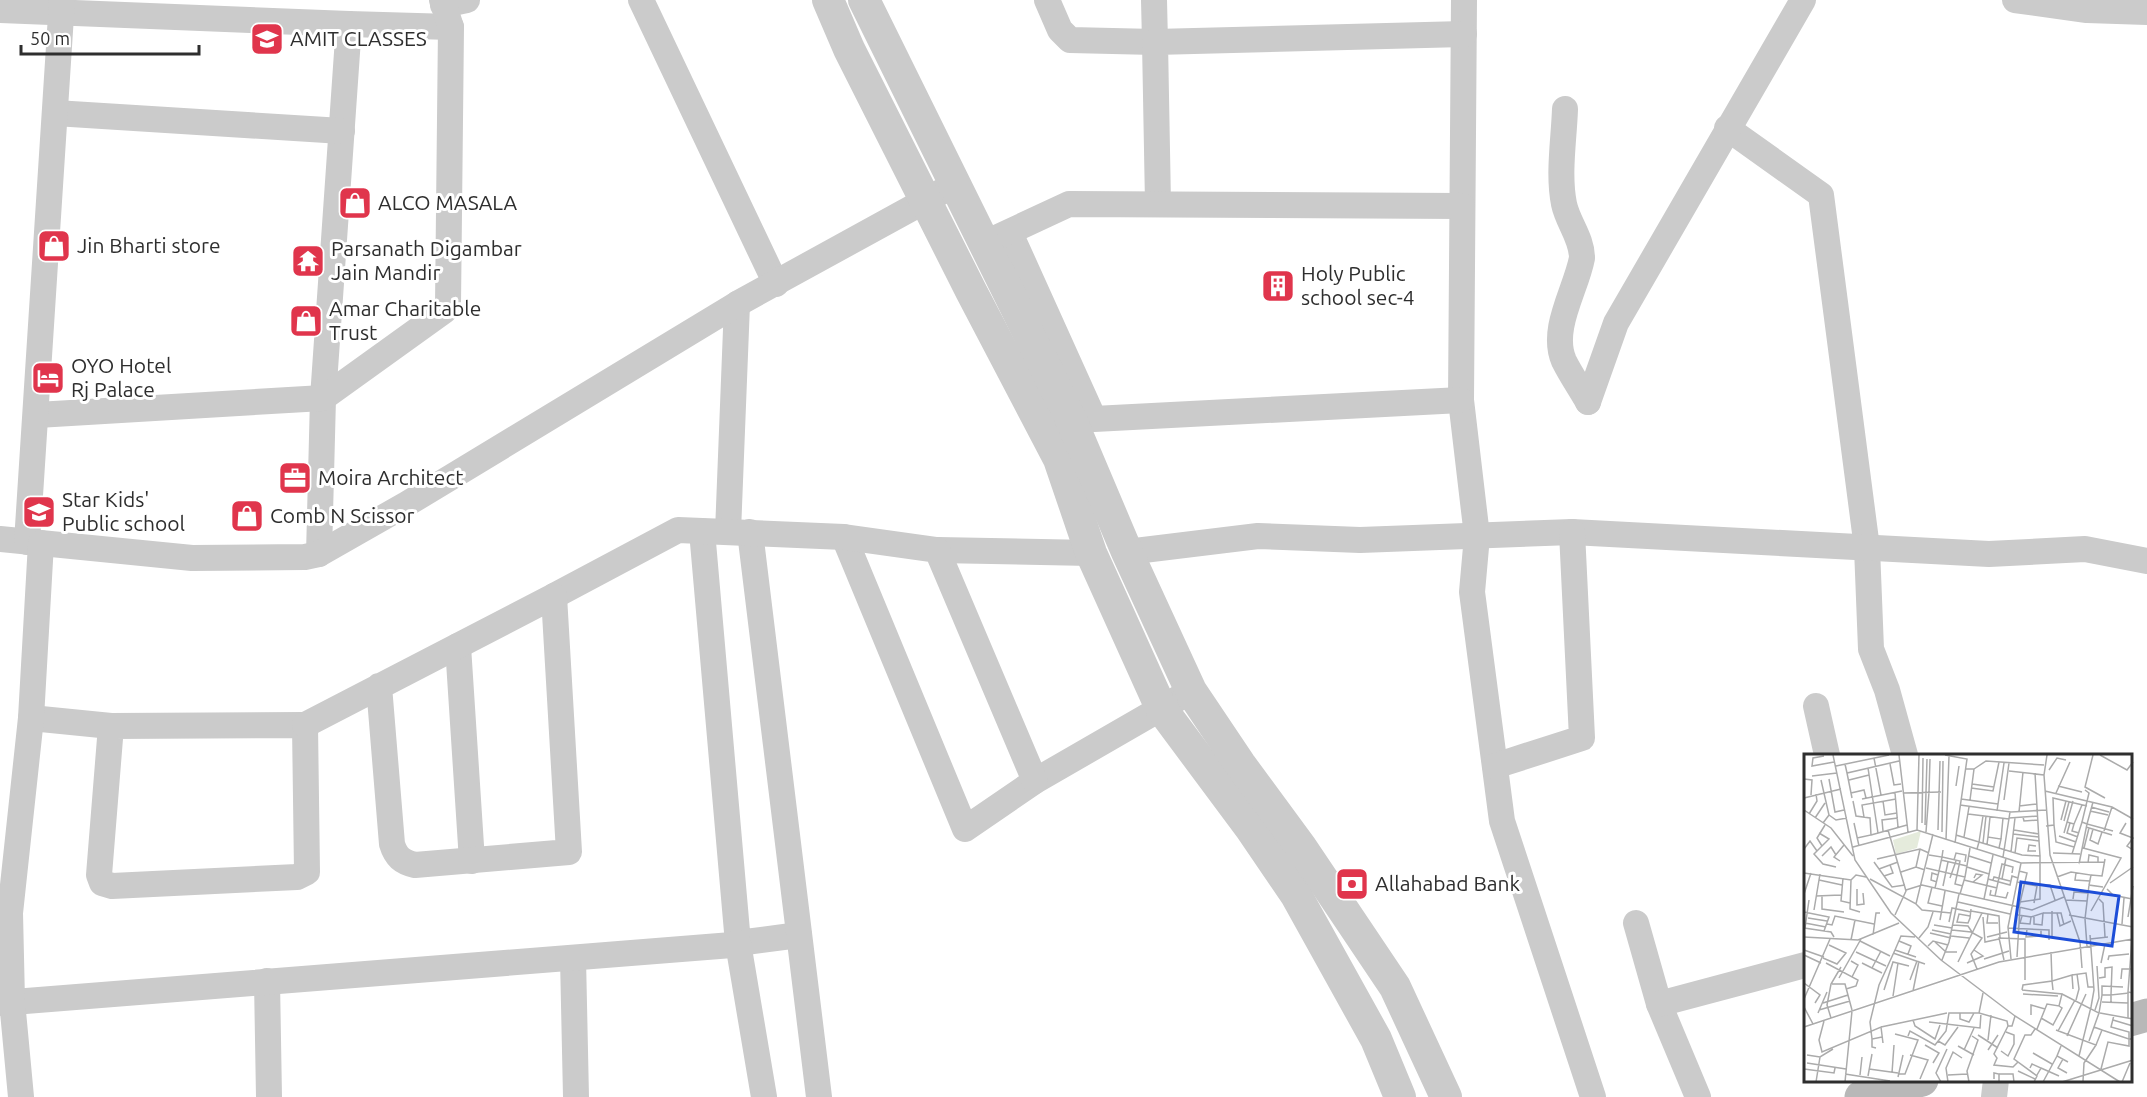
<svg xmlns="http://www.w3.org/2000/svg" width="2147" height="1097" font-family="Ubuntu,sans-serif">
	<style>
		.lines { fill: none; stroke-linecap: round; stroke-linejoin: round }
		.minor { stroke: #cbcbcb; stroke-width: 26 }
		.tertiary { stroke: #cbcbcb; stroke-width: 32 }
		.secondary { stroke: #b8b8b8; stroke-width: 33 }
		.labels { text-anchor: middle; stroke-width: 6; stroke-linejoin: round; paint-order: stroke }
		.poi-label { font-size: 21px; fill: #2e2e2e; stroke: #fff; text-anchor: start }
		.inset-road { fill: none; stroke: #ababab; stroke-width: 1.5 }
		.view { fill: #1d4ed8; fill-opacity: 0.15; stroke: #1d4ed8; stroke-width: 3 }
		.inset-edge { fill: none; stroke: #2e2e2e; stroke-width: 3 }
	</style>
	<rect width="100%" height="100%" fill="#fff"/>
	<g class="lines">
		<!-- minor -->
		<g class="minor">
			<polyline points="641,0 776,284"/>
			<polyline points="1047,0 1060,30 1070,40 1155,42 1154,0"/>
			<polyline points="1464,0 1461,400 1477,536 1472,592 1502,821 1593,1097"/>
			<polyline points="2015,0 2087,10 2147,12"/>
			<polyline points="443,5 467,0"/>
			<polyline points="0,10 349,24 323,398 319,554"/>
			<polyline points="349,24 451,27"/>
			<path d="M1565,109C1564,139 1558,174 1564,204C1568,223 1582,238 1582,258C1576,290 1550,329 1564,361C1571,375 1580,388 1588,402"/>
			<polyline points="55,113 342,131"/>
			<polyline points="1727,128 1821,195 1867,548 1871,649 1887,690 1905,755"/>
			<polyline points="1158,204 1155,42 1464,34"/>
			<polyline points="1010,233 1094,419 1461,400"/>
			<polyline points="996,238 1069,204 1462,206"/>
			<polyline points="1588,402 1616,323 1803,0"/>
			<polyline points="37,415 323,398 444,311 448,305 451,27 442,0"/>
			<polyline points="702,531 738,943 799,935"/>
			<polyline points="728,532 737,304"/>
			<polyline points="750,532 819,1097"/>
			<polyline points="844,537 965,829 1035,781 1191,691"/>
			<polyline points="0,539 192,558 305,557 319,554 405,505 737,304 941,192"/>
			<polyline points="27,542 62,0"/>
			<polyline points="937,550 1091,553"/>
			<polyline points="1127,552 1258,536 1360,540 1572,532 1989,554 2085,549 2147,561"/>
			<polyline points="554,596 678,530 844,537 937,550 1035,781"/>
			<polyline points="458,646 472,861"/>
			<polyline points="1816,706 1827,755"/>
			<polyline points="31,718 111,726 305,725 307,872 297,877 112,886 102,883 99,875 111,726"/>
			<path d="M305,725L554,596L569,852L415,865C402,862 396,857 392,844L379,686"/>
			<polyline points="1495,766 1582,738 1572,532"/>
			<polyline points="1636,923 1659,1004 1698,1097"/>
			<polyline points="573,958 576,1097"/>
			<polyline points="267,981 269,1097"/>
			<polyline points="0,1003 732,945 738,943 764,1097"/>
			<polyline points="1659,1004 1805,965"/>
			<polyline points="21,1097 12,1001 10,913 31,718 41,543"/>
			<polyline points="1994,1097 1996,1080"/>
		</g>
		<!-- tertiary -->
		<g class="tertiary">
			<polyline points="828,0 849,49 971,291 1059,459 1091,553 1161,708 1251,829 1296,895 1376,1039 1400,1097"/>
			<polyline points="864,0 1069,415 1127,552 1191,691 1240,764 1301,847 1395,987 1446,1097"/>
		</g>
		<!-- secondary -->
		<g class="secondary">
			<polyline points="2130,1020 2147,1015"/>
			<polyline points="1861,1097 1922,1080"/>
		</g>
	</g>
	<!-- icons -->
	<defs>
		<g id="school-square" transform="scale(1.725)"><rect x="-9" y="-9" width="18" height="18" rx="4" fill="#e0354c" stroke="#fff"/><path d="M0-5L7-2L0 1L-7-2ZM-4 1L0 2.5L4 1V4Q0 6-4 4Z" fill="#fff"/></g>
		<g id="shop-square" transform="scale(1.725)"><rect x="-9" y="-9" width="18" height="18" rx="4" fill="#e0354c" stroke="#fff"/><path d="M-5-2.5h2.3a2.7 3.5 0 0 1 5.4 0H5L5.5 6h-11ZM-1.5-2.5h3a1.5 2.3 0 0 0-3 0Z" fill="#fff"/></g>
		<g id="temple-square" transform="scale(1.725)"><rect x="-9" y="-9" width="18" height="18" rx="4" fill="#e0354c" stroke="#fff"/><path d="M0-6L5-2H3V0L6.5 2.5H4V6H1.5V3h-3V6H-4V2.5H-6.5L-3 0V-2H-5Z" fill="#fff"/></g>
		<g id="building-square" transform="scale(1.725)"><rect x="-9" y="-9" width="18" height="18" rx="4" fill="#e0354c" stroke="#fff"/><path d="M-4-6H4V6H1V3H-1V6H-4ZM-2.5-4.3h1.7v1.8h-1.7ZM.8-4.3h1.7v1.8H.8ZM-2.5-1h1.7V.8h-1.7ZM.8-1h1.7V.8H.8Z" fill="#fff"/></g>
		<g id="hotel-square" transform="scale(1.725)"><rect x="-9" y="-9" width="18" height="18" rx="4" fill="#e0354c" stroke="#fff"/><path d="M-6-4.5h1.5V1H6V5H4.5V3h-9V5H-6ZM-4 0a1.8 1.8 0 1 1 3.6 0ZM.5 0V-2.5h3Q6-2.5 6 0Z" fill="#fff"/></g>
		<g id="office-square" transform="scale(1.725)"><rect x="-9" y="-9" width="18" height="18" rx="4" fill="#e0354c" stroke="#fff"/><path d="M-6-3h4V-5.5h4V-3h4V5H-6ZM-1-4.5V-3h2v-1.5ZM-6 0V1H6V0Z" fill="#fff"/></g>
		<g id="bank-square" transform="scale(1.725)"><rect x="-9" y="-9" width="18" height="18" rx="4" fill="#e0354c" stroke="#fff"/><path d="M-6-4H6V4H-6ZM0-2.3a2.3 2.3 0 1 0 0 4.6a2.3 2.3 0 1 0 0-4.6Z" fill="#fff"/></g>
	</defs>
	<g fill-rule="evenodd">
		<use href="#school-square" x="267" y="39"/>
		<use href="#shop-square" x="355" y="203"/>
		<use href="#shop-square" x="54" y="246"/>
		<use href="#temple-square" x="308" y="261"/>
		<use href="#building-square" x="1278" y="286"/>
		<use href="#shop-square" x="306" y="321"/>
		<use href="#hotel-square" x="48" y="378"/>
		<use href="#office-square" x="295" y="478"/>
		<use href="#school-square" x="39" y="512"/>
		<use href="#shop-square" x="247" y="516"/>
		<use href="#bank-square" x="1352" y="884"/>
	</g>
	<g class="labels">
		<!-- poi labels -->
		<g class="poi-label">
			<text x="290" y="46">AMIT CLASSES</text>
			<text x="378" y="210">ALCO MASALA</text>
			<text x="77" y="253">Jin Bharti store</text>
			<text x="331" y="256">Parsanath Digambar<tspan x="331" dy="24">Jain Mandir</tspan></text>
			<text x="1301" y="281">Holy Public<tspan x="1301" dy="24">school sec-4</tspan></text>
			<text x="329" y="316">Amar Charitable<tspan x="329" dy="24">Trust</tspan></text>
			<text x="71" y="373">OYO Hotel<tspan x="71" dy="24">Rj Palace</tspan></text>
			<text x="318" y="485">Moira Architect</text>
			<text x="62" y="507">Star Kids'<tspan x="62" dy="24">Public school</tspan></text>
			<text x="270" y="523">Comb N Scissor</text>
			<text x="1375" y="891">Allahabad Bank</text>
		</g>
	</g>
	<!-- overview -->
	<g transform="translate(1804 754)">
		<rect width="328" height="328" fill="#fff"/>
		<path d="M117,77L113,94L92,100L89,86Z" fill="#e5ebdc"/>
		<path class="inset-road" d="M29,1L51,106L87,159L137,206L211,262L316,328M95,1L104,78M141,1L163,5L151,89M243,1L240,21L246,101L276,188L278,214M289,1L281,33L301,44M296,1L323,16L329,8M20,2L9,4L8,12L30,8M70,4L77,41M41,10L43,19L95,7M86,10L90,31L97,30M32,12L85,1M64,14L74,79M161,15H170L166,46M170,15L182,7L240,11M245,16L253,4L262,6M205,17L240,21M43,19L48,44M231,19L235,87M8,22L33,19M0,25L8,26L7,41M25,25L31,58L40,56M17,26L25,61L19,69M45,26L65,21M168,30L190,33M152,32L155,12M254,32L278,38M167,34L189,37L195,8M241,37L308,53L329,65M122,38L123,5M125,38L126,5M47,39L60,36L62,44M91,39L94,73M99,39L137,38M252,39L266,8M0,44L37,35M58,45L98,37M157,45L194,50M200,46L205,9M49,47L52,62L66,64L67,81L53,84M79,47L81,61L93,59M289,48L283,70L309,77M156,51L207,58L243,56M215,52L233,50M287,53L305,58M0,56L27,74L49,102M193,57L200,9M286,57L304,61M215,58L219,18M5,60L13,47L12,40M164,60L205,65M25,61L32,66L43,64M60,63L58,51L92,45M219,63L220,67L234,66M11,64L21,49M205,64L234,62M257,66L262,47M260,67L265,48M263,68L270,70L268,77L275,79M50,69L55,92M118,69L119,4M266,69L263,79L274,83M322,69L316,79L329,84L323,92L329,96M270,70L278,51M121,71L122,38M250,71L252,88L270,93M242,72L250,71L249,44L283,52M282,73L308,81M289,75L286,86L294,90L298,78M84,76L102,137L91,161M113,76L115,1M134,76L136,7M210,76L235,80M79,77L78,66L94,64M300,77L308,53M122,78L125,38M138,78L139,7M15,79L25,85L10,100L19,110L32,113M260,79L269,47M209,80L235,83M67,81L103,71M152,81L175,88M255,82L272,88M160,83L165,53M184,83L186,63M197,85L199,64M142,86L145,2M175,88L179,62M179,89L182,62M183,90L184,83L197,85L195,94M18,92L13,84L21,71M232,92L225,91L224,97H232M49,93L113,76L217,109L300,108M279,94L317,104L287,157M280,94L285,74M0,95L6,87L13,97M173,95L175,88L218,101L236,102V145L216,148M139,96L138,103L156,107L151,130L159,132M207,98L211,64M211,99L213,84L235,87L236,102M249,99L276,100M268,100L278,68M125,101L138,103L135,117L161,123L156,140M18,102L27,93L32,101M165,102L187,109M199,103L206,58M73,105L116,95L125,99M137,106L163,112M150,106L152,99L162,101L161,108M36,107L30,103L40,91M70,108L88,133L101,131M284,109L285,101L294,103V108M275,110L283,70L278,68L285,39L281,36M112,113L116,95M163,113L185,120M122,114L135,117L131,134M75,115L94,108M215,117L223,119L215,153M97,118L112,113L121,116M0,119L47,126L52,121L62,123M272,119L271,126L286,127M287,121L298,122L301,105M80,122L89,119L86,111M161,123L166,94M253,123L267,118L287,121L285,131L299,133M39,124L37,147L46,149M146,124L152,107M66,125L112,150L129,80M184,125L206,131L208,122L214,124M198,125L202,104M15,126L38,131M47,126L46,155L56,158M160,126L193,134M189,126L190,123L206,127M133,128L127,126L128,119L134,121M169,128L178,121L172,120L170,124M213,128L233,132L230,149M306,129L329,113M238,131H246L251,146M139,132L144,108M128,133L124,149L138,152M53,135V151L60,150L59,139M303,135L309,141L328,145M102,136L118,131L228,156L260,143M187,136L186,141L202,144L204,138M0,140L7,119M12,142L37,141M18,142V155L40,158M191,142L198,110L209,113L208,119M180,145L189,101M269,145L270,138L284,139M295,145L299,149L301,183M261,146L283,147M154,148L206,160M112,150L118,156L147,159M10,156L16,120M167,157L195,162L196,184M0,158L25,163L20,177M239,159H257L260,171M253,159L256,172L267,167M184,160L183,169H194M214,161L227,163L226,170L216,169L218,162M265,161L329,173M166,162L155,160L153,168L164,169L166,164L167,155M179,163L181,188L195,185M227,163L239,159L238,171L230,170V162M324,163L329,132M4,164L23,167M136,166L141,137M145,168L148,154L167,158M1,169L22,173M23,170L28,171L31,162L70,170M318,170L320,144M130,171L148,174M149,171L164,172L168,178M0,174L27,178L30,183M1,174L5,146M204,174L245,176V186M223,175L222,183L237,182V176M128,176L147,180M148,176L167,178L178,184L167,200L173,215M126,179L147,184M69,181L72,159H76M286,181L290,236L287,253M147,182L165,184M0,183L54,186L95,169M111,183L97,182L91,196L112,203M183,183L203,178M115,184L124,173L129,158M248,184V157M286,185L304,183M328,185L324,238L329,239M47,186L51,166M56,187L86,202M95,187L107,192L104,200M131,188L142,198H153M124,192L129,187L144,191M283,192L281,165L285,131M0,196L20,203M52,198L82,212M89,199L121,210M0,201L17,209M213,203L216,153M19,204L33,210L42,199L25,191M180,205L205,197M207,205L204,173L217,109M138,206L145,188L155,140M200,206L195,184L221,185V226M304,206L305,202L325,200M47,207L54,211L48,223M154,208L178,159M22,209L54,226L52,232L42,235M58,209L78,219M163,209L179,202L170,196M297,209L301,190M68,214L77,197M268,221L282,219L284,233H290M35,224L57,185M295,224L301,223V214L308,213L307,241L325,239M317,225L318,215H329M106,226L113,207M0,229L16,241L11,249M28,230H41L48,256M80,236L89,208L105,212M218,236L258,240L255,252L243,250L233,275M218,236L219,231L248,227L247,198M249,236L248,227L268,221L269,235M109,237L115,207M179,239L175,259L203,267L204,272H208L211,262M219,240L254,242M258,240L295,259L285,287M324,240V264M89,242L94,209M0,245L26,185M272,246L275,235L273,220M298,248L324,249M19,249L44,241M307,249V241H298V232L319,233M0,253L9,270M15,256L46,247M291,256L295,244L293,212M14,259L23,238M156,259V265L165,268L170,259M295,259L298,241M296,259L329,265M227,261V251L241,255M310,261L307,273L325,278V285H329M27,264L23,251L27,230L37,213M237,264L249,271L258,254L255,252M109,266L111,272L131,285L136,271M309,266L329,272M20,267L15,286L18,298L77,273L79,289M125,268L176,274L177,259M204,272L190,300L193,304L190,311L209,313L214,308M0,273L195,208L329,185M77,273L143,259M290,273L298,276L292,291M252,276L292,291L280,309L279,327M254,277L271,246M91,280L114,286L101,320H94M174,281L194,294M104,282L106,277L131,291L142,277L145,259H176M263,282L282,240M68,285L66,268L75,231L91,196M184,286L187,261M134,287L141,291L154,273M121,291L135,299L129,309M154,292L170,301M257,292L253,302L264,308M72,294L68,293V285L78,283M160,296L170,274M184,296L194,281M197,297L204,302L210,290V281L202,278M229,299L248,310M3,301L16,303L29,295M106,301L124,306L116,325M275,302L287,253M259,305L254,314L263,319M3,309L42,315M226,314L228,310L237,314L233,321M237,314L255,322M0,315L30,319L31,314M65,315L94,319M297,315L304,288L325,292V285L298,276M214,317L231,325M88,319L90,291M41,320L86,327M195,320H209L210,328M56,321L58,303M144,321L163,320M64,322L68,300M94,323L99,301M190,325V319L195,320V328M12,328L16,303M41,328L48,257M137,328L132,319L143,295M144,328L142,314L149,298L158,304M165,328L163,317L174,286L168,282M230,328L233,322L210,305L221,281H227L231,275M239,328L253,302M258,328L329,306M318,328L326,309"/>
		<path class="view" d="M217,128L315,142L308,192L210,178Z"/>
		<rect width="328" height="328" class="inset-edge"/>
	</g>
	<!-- scale -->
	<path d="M21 45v9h178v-9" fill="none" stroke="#2e2e2e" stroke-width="3"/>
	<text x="30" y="45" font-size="18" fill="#2e2e2e" stroke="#ffffff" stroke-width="4.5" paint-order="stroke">50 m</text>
</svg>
